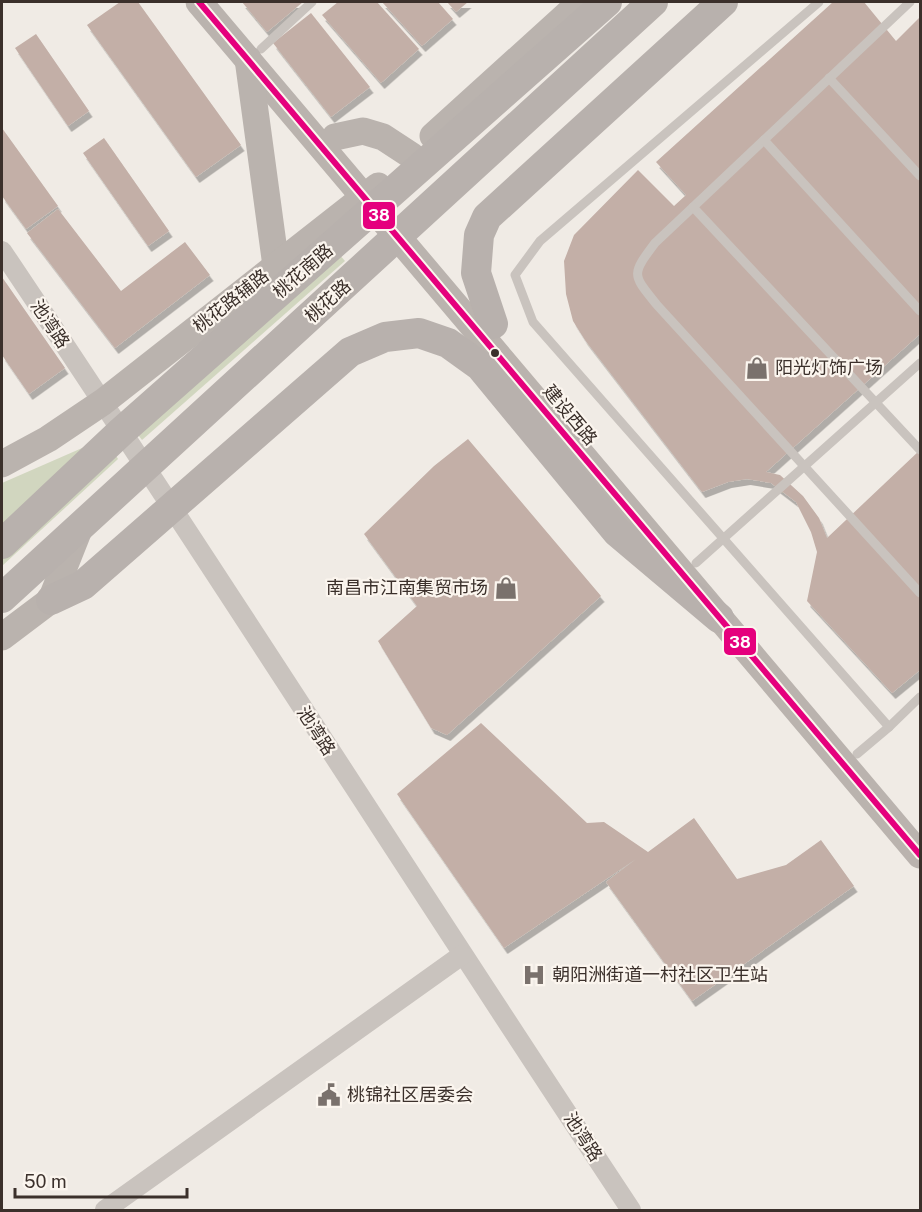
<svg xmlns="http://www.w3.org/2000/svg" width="922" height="1212" font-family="'Public Sans','Noto Sans SC',sans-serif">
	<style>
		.green { fill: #d1d6bf }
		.building { fill: #c3afa7; filter: url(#shadow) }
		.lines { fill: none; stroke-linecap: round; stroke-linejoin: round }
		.lane { stroke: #c9c3be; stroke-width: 9 }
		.street { stroke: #c9c3be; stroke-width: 20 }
		.secondary { stroke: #bab3ae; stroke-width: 27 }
		.primary { stroke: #b8b1ad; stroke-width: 30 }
		.bus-1-casing { stroke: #fbf5ee; stroke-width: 10 }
		.bus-1 { stroke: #e5007d; stroke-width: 6 }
		.bus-dot { fill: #3b302b; stroke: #fbf5ee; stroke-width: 2 }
		.labels { text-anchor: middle; stroke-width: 4.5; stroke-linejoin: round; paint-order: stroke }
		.street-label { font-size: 18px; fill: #3b302b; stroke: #fbf5ee }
		.poi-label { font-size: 18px; fill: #3b302b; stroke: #fbf5ee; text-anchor: start }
		.line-badge { stroke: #fbf5ee; stroke-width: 2 }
		.badge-label { font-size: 16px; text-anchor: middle; font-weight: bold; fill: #fff }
	</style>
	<defs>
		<filter id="shadow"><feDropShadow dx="3.5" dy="6" stdDeviation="0" flood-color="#0004"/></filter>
	</defs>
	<rect width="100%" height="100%" fill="#f0ebe5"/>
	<!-- green -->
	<g class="green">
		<polygon points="332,246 345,261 142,440 125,418"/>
		<polygon points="105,438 118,459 2,566 2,483"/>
	</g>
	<!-- building -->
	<g class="building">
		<polygon points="120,2 138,2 241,145 196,177 87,25"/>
		<polygon points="242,2 303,2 267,32"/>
		<polygon points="338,2 377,2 419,49 381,83 322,15"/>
		<polygon points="382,2 438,2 453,19 422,46"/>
		<polygon points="447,2 468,2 456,12"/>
		<polygon points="833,2 864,2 896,41 920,17 920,334 766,472 780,475 803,496 819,518 827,538 920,450 920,670 892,693 807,601 817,552 811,532 796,502 771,483 747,479 728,482 702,492 585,340 573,321 566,294 564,261 574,235 638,170 674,206 686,195 656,162"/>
		<polygon points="311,13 370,87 331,117 273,43"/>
		<polygon points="36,34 89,111 68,126 15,48"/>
		<polygon points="2,128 58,206 26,229 2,196"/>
		<polygon points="104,138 169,231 148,246 83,153"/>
		<polygon points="58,209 121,291 185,242 210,275 115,348 27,233"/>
		<polygon points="2,277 65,368 29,394 2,355"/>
		<polygon points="468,439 601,596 447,735 431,728 378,641 417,606 364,534 434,466"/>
		<polygon points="481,723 587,823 604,822 648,852 694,818 737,879 786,865 821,840 854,886 692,1001 606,882 636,859 504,948 397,794"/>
	</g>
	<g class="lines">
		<!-- lane -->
		<g class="lane">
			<polyline points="819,2 540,241 515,275 533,322 889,727 920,697"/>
			<path d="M910,2L655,243C631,275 632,274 657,305L920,593"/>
			<polyline points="261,49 312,2"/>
			<polyline points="829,78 920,176"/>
			<polyline points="764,140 920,311"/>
			<polyline points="693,207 920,450"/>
			<polyline points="696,563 920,363"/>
			<polyline points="857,754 889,727"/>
		</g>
		<!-- street -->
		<g class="street">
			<path d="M2,251C215,568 420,892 631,1210"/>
			<polyline points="105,1210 462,955"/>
		</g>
		<!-- secondary -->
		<g class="secondary">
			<polyline points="199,2 920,855"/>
			<polyline points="248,59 276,266"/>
			<polyline points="433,136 581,2"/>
			<polyline points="335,137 363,131 383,137 412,156"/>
			<polyline points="2,464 48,439 103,402 378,186"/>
			<polyline points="2,637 51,600 80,527"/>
		</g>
		<!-- primary -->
		<g class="primary">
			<polyline points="493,324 476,273 479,235 487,217 723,2"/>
			<polyline points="2,544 122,431 607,2"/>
			<polyline points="2,598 653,2"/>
			<polyline points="51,600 83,585 350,352 385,337 419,333 448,343 480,366 617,532 719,618"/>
		</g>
		<!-- bus-1 casing -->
		<g class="bus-1-casing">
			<polyline id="bus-1" points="199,2 920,855"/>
		</g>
		<!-- bus-1 -->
		<use href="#bus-1" class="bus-1"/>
	</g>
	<!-- icons -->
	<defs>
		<g id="shop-bare" transform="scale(1.8)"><path d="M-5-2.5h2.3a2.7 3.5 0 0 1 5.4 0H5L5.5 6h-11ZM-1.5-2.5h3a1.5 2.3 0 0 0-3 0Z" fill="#7a716c" stroke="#fbf5ee" stroke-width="2.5" paint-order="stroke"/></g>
		<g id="hospital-bare" transform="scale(1.8)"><path d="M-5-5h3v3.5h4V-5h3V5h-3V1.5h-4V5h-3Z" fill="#7a716c" stroke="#fbf5ee" stroke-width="2.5" paint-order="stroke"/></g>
		<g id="civic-bare" transform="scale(1.8)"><path d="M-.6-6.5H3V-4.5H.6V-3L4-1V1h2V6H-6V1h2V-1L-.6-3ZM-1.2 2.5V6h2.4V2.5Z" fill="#7a716c" stroke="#fbf5ee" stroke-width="2.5" paint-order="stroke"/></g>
	</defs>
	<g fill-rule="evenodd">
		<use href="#shop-bare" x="757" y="368"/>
		<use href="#shop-bare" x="506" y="588"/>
		<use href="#hospital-bare" x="534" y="975"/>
		<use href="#civic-bare" x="329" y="1095"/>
	</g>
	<!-- markers -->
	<circle class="bus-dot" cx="495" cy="353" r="5"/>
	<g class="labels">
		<!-- street labels -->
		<g class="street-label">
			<text transform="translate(303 271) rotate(-41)" y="6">桃花南路</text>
			<text transform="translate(231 301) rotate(-38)" y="6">桃花路辅路</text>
			<text transform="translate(328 301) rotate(-42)" y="6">桃花路</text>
			<text transform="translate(50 324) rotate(56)" y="6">池湾路</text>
			<text transform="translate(570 415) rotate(50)" y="6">建设西路</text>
			<text transform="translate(316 731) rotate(57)" y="6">池湾路</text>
			<text transform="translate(583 1137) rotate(57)" y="6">池湾路</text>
		</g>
		<!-- poi labels -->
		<g class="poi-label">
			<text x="775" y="374">阳光灯饰广场</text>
			<text x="488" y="594" text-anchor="end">南昌市江南集贸市场</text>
			<text x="552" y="981">朝阳洲街道一村社区卫生站</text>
			<text x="347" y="1101">桃锦社区居委会</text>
		</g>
	</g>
	<g class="line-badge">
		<rect x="362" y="201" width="34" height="29" rx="6" fill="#e5007d"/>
		<rect x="723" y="627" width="34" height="29" rx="6" fill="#e5007d"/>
	</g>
	<g class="badge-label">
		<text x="379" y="221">38</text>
		<text x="740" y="648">38</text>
	</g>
	<!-- border -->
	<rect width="922" height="1212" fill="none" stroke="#3b302b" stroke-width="6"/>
	<!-- scale -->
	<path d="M15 1188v9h172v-9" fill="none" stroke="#3b302b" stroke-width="3"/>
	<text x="24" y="1188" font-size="18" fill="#3b302b" stroke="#fbf5ee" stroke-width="4.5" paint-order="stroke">50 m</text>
</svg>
